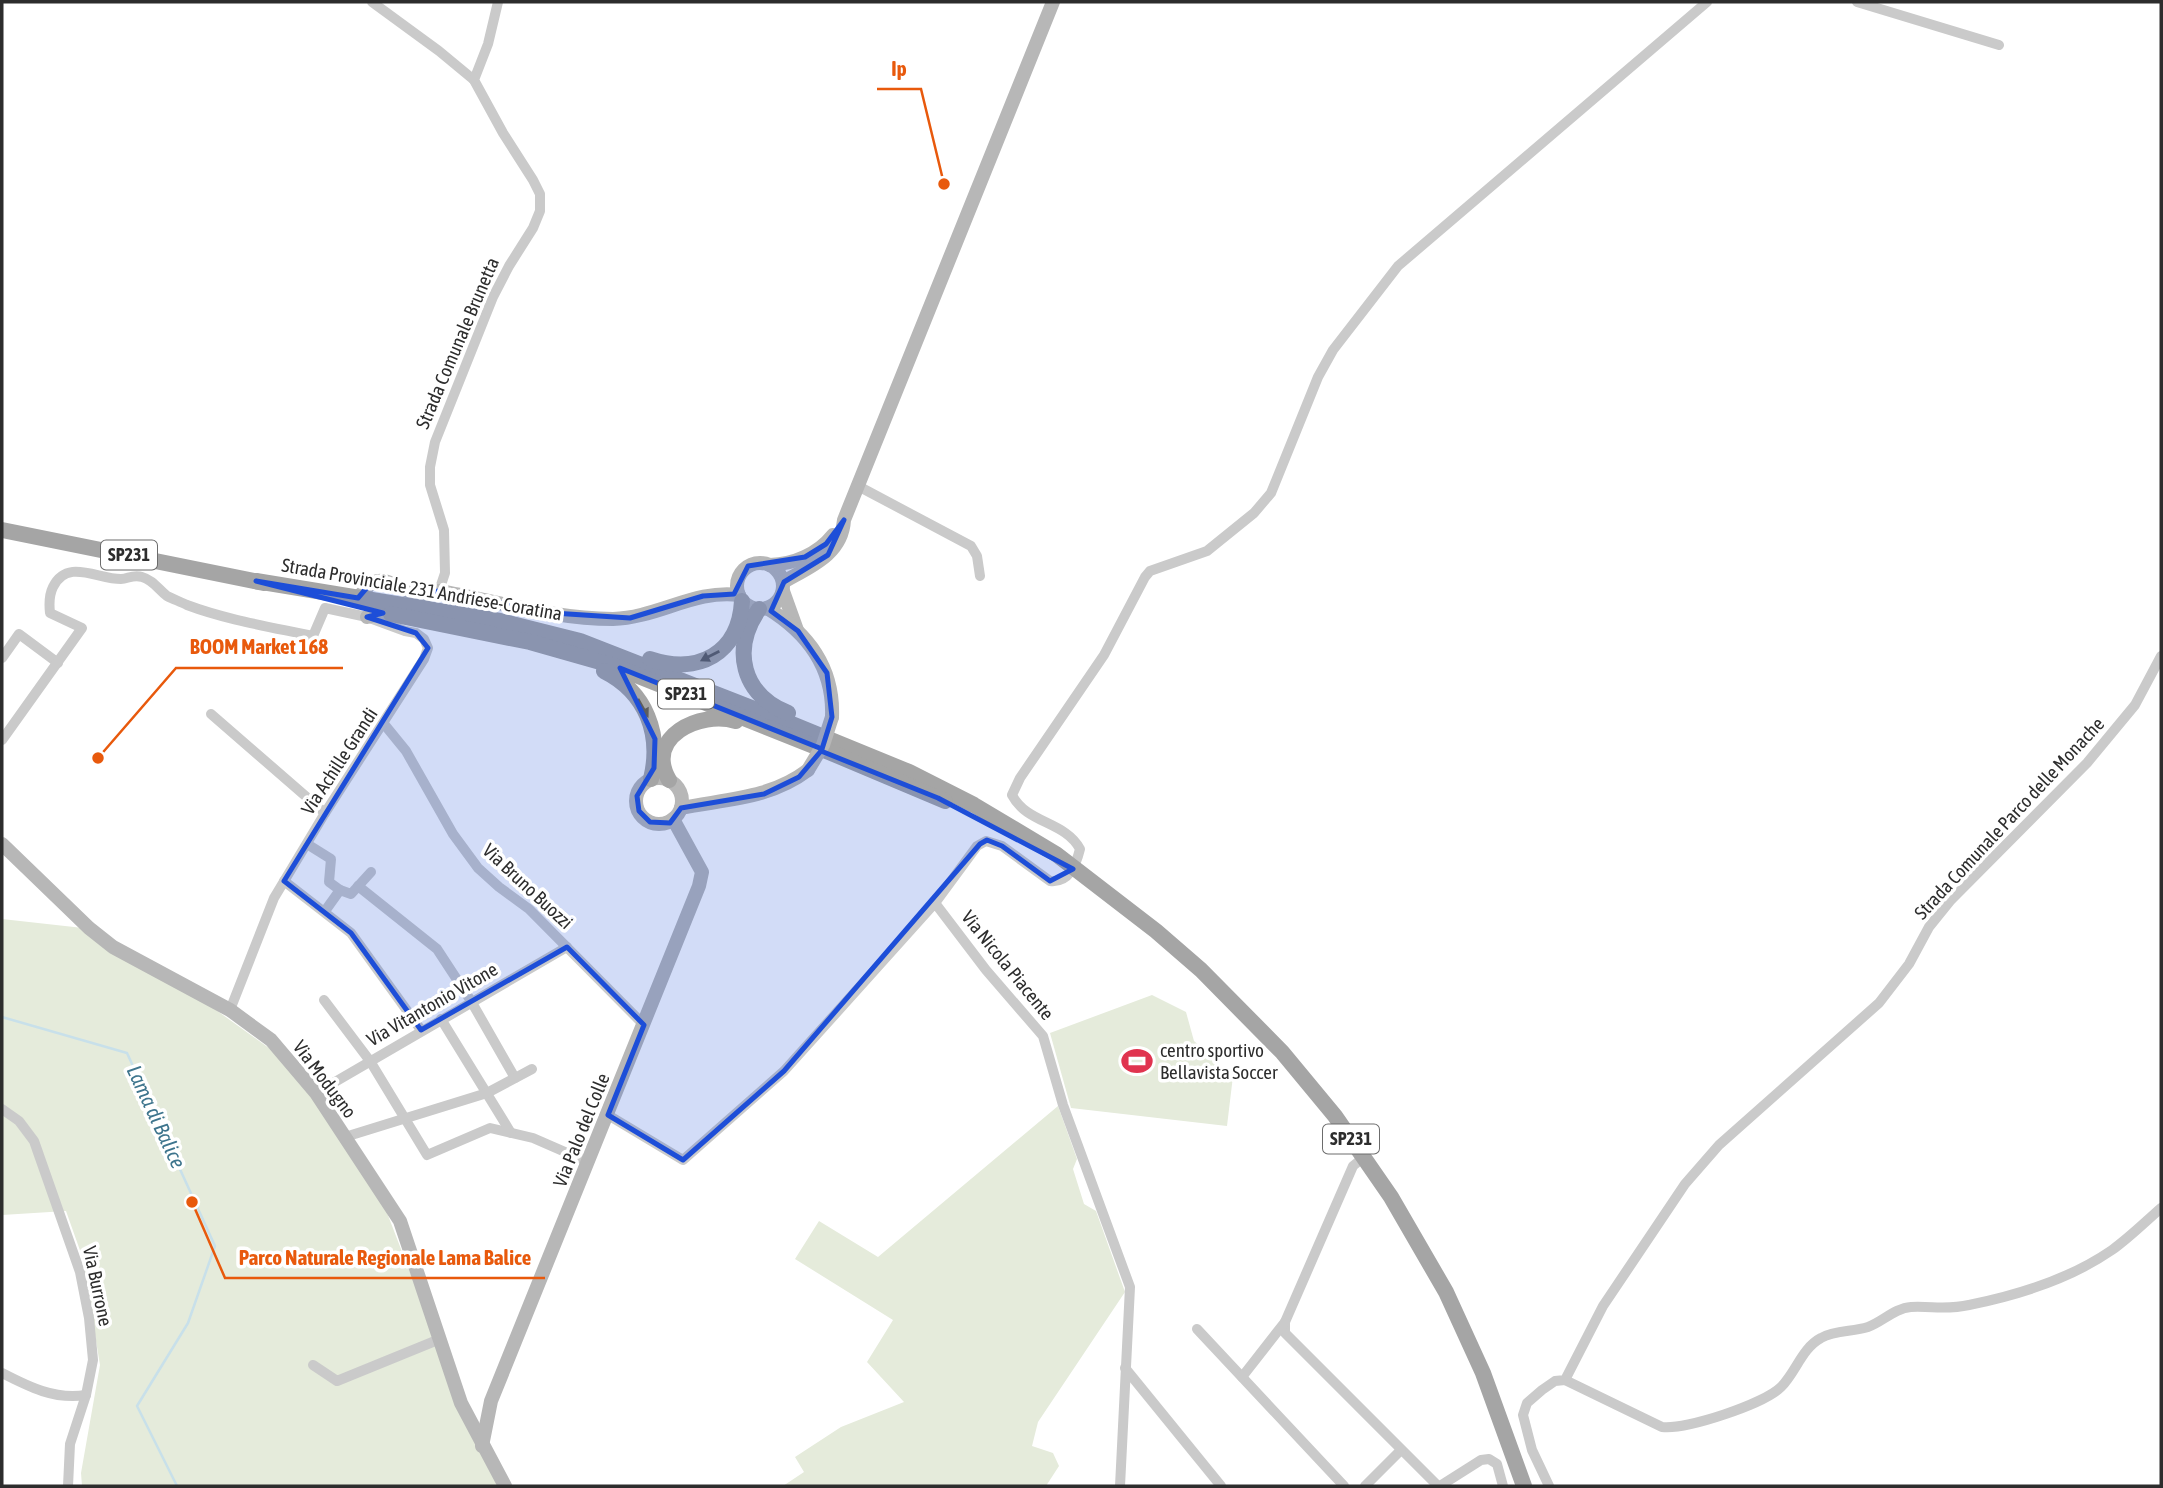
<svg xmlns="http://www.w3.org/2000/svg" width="2163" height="1488" font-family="'Asap Condensed',sans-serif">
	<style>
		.green { fill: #e5ebdb }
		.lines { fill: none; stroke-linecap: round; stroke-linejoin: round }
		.stream { stroke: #c8e0ea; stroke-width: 2.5 }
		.street { stroke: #cacaca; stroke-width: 10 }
		.secondary { stroke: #b7b7b7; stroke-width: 14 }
		.primary { stroke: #a5a5a5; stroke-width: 16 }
		.secondary-bridge { stroke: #b7b7b7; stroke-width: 14 }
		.oneway { fill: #5d5d5d }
		.marked { fill: #1d4ed8; fill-opacity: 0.2; stroke: #1d4ed8; stroke-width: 5; stroke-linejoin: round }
		.labels { text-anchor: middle; stroke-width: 7; stroke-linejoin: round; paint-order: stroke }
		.shield { fill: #fff; stroke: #6c6c6c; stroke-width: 2 }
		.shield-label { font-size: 18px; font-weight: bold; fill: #2d2d2d }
		.street-label { font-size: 19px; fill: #2d2d2d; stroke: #fff }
		.poi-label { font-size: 19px; fill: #2d2d2d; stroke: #fff; text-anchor: start }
		.water-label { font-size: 21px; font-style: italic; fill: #3e758d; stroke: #fff }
		.leader { fill: none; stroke: #e8590c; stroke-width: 2.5 }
		.callout-dot { fill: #e8590c; stroke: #fff; stroke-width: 2.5 }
		.callout-label { font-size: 21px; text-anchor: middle; font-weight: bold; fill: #e8590c; stroke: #fff; stroke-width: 7; stroke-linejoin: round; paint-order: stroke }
	</style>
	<rect width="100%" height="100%" fill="#fff"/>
	<!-- green -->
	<g class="green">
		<polygon points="2,919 83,928 216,1010 298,1069 379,1192 470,1428 502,1486 82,1486 81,1473 100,1365 82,1256 66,1211 2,1215"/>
		<polygon points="1152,995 1186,1012 1194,1041 1233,1076 1227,1126 1071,1108 1050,1033"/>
		<polygon points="1058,1106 1077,1159 1073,1169 1084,1204 1096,1211 1125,1292 1038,1422 1032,1446 1053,1453 1059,1466 1046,1486 783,1486 804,1472 795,1457 841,1427 904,1402 867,1362 893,1320 795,1259 819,1221 878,1257"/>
	</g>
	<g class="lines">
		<!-- stream -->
		<polyline class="stream" points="2,1017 127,1053 215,1246 188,1323 137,1406 177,1486"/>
		<!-- street -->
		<g class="street">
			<polyline points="372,2 439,51 474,80"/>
			<polyline points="1857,2 1999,45"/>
			<polyline points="858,486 971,546 977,556 980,576"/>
			<polyline points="439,591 445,573 444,530 430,485 430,467 435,442 493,297 509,266 533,228 540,211 540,194 533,180 503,133 474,80 488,44 498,2"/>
			<polyline points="2,658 19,634 58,663"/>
			<polyline points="211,714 325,813"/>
			<polyline points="384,724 406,751 453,834 478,868 499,887 529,909 644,1025"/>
			<path d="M2,740L82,628L50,613C49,604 49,595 53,587C67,558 97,579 121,579C128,579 133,574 142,577C153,580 158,589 167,596C173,599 181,602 187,605C227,620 271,627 313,636L325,608L367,617L405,631L416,633L424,639L428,648L424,659L325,813L274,898L230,1010"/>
			<polyline points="307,844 331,859 329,882 340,890"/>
			<polyline points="284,881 351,933 421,1030"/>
			<polyline points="358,886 437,949 471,1001 515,1078"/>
			<path d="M935,903L977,846L986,841L1002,846L1050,881C1069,883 1076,865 1080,849C1065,821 1027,824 1012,795L1020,778L1104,655L1145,577L1150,571L1207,551L1254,513L1271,493L1318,377L1333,350L1398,266L1707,2"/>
			<polyline points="325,911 340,890 351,894 371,872"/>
			<polyline points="324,1000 370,1061 427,1155 490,1128 533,1138 588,1162"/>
			<polyline points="441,1019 511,1133"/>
			<polyline points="316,1093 567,947"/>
			<polyline points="2,1109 19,1121 34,1141 80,1272 89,1318 93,1360 86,1395 70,1444 68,1486"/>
			<polyline points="608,1115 683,1160 784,1071 935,903 986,970 1043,1036 1063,1105 1130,1287 1120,1486"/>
			<polyline points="345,1137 487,1093 532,1069"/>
			<polyline points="1364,1157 1353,1166 1285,1322 1285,1333 1438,1486"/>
			<polyline points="1197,1329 1344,1486"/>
			<polyline points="313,1365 337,1381 440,1339"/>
			<polyline points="1125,1368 1221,1486"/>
			<path d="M2,1373C29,1387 55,1400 86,1395"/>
			<polyline points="1242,1377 1285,1322"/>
			<path d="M1565,1380L1662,1427C1686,1430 1764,1404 1781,1387C1796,1372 1802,1348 1821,1338C1835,1330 1853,1332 1868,1327C1882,1322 1895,1308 1911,1307C1932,1306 1947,1310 1969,1305C2019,1295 2070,1279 2112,1250C2130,1237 2145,1222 2161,1208"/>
			<polyline points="1365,1486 1401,1450"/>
			<polyline points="1440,1486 1481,1460 1489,1459 1497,1464 1503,1486"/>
			<polyline points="1549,1486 1532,1450 1523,1415 1527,1403 1542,1390 1555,1381 1565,1380 1603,1306 1685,1184 1719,1145 1879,1003 1909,964 1929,927 1950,901 2087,763 2135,705 2161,656"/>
		</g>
		<!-- secondary -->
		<g class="secondary">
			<circle cx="760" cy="586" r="23"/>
			<path d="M770,565C794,564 818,554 833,535"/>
			<path d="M783,582C809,567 842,555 844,520L1053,2"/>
			<polyline points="783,591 797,630"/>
			<path d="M358,598C363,593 368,584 374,582C393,574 415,607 439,591C496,601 555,619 613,619C657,618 695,589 739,595"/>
			<path d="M767,608C808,633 834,668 832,717"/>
			<polyline points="367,617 385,613"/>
			<circle cx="659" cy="801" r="23"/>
			<path d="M681,808C726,799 770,799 808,770"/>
			<polyline points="2,844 89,928 113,947 230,1010 271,1040 316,1093 400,1221 461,1403 505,1486"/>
			<polyline points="482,1446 491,1401 699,886 702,872 673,819"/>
		</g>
		<!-- primary -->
		<g class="primary">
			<polyline points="2,530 264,583"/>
			<polyline points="256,581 500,621 580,641 777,718 909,772 974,805 1056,854 1156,931 1201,970 1282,1052 1335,1116 1391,1197 1446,1292 1483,1373 1524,1486"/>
			<path d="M759,609C731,650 742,694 788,713"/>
			<polyline points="391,614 530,642 611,665 829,752 945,801"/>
			<path d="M650,659C698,675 739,654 742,601"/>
			<path d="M604,671C646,692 662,734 651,779"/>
			<path d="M669,780C644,737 700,710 736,721"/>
		</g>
		<!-- secondary-bridge -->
		<polyline class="secondary-bridge" points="808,770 823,745 832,717"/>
	</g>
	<!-- one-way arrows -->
	<defs><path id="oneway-solid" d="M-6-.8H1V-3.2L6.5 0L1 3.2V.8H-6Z" transform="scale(1.75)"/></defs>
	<g class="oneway">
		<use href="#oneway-solid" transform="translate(710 656) rotate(153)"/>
		<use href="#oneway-solid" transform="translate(643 708) rotate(61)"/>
	</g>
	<!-- marked area -->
	<path class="marked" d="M844,520L828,555L784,582L771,611L798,631L827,673L832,717L822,749L620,668L655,739L654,768L637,796L639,811L650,822L670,823L681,808L764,794L799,777L821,751L938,798L1073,869L1050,881L1002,846L987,840L980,844L784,1071L683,1160L608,1115L644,1025L567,947L421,1030L351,933L284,881L428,648L416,633L367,617L383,613L256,581L358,598L370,584L382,581L413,594L439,591L553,613L630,618L703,596L734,594L748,566L805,557L826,544Z"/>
	<!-- icons -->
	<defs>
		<g id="stadium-bare" transform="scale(2.415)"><path d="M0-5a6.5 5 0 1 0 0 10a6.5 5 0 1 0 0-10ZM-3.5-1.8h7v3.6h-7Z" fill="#e0344f" stroke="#fff" stroke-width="2.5" paint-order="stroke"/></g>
	</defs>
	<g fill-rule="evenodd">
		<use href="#stadium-bare" x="1137" y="1061"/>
	</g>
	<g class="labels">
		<!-- shield labels -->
		<g class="shield">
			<rect x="101" y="540.5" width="56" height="29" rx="5"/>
			<rect x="658" y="679.5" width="56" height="29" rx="5"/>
			<rect x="1323" y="1124.5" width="56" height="29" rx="5"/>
		</g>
		<g class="shield-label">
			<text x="129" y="561">SP231</text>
			<text x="686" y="700">SP231</text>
			<text x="1351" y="1145">SP231</text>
		</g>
		<!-- street labels -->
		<g class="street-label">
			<text transform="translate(457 343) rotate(-67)" y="7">Strada Comunale Brunetta</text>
			<text transform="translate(422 589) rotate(10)" y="7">Strada Provinciale 231 Andriese-Coratina</text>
			<text transform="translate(339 761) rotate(-57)" y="7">Via Achille Grandi</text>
			<text transform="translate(2009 818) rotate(-47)" y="7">Strada Comunale Parco delle Monache</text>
			<text transform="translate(528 886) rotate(43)" y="7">Via Bruno Buozzi</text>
			<text transform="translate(1008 965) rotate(51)" y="7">Via Nicola Piacente</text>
			<text transform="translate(432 1004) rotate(-30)" y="7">Via Vitantonio Vitone</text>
			<text transform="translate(325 1079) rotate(53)" y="7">Via Modugno</text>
			<text transform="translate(581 1130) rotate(-68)" y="7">Via Palo del Colle</text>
			<text transform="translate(98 1286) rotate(78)" y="7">Via Burrone</text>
		</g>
		<!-- poi labels -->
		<g class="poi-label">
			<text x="1160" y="1057">centro sportivo<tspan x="1160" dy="22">Bellavista Soccer</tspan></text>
		</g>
		<!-- water labels -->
		<g class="water-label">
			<text transform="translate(156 1117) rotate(65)" y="7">Lama di Balice</text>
		</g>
	</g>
	<!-- callouts -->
	<path class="leader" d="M944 184L921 89H877M98 758L176 668H343M192 1202L225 1278H545"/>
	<g class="callout-dot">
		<circle cx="944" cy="184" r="7"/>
		<circle cx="98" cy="758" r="7"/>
		<circle cx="192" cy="1202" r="7"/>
	</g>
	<g class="callout-label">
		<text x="899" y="76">Ip</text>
		<text x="259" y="654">BOOM Market 168</text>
		<text x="385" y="1265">Parco Naturale Regionale Lama Balice</text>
	</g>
	<!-- border -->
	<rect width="2163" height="1488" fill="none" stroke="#2d2d2d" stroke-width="7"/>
</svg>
